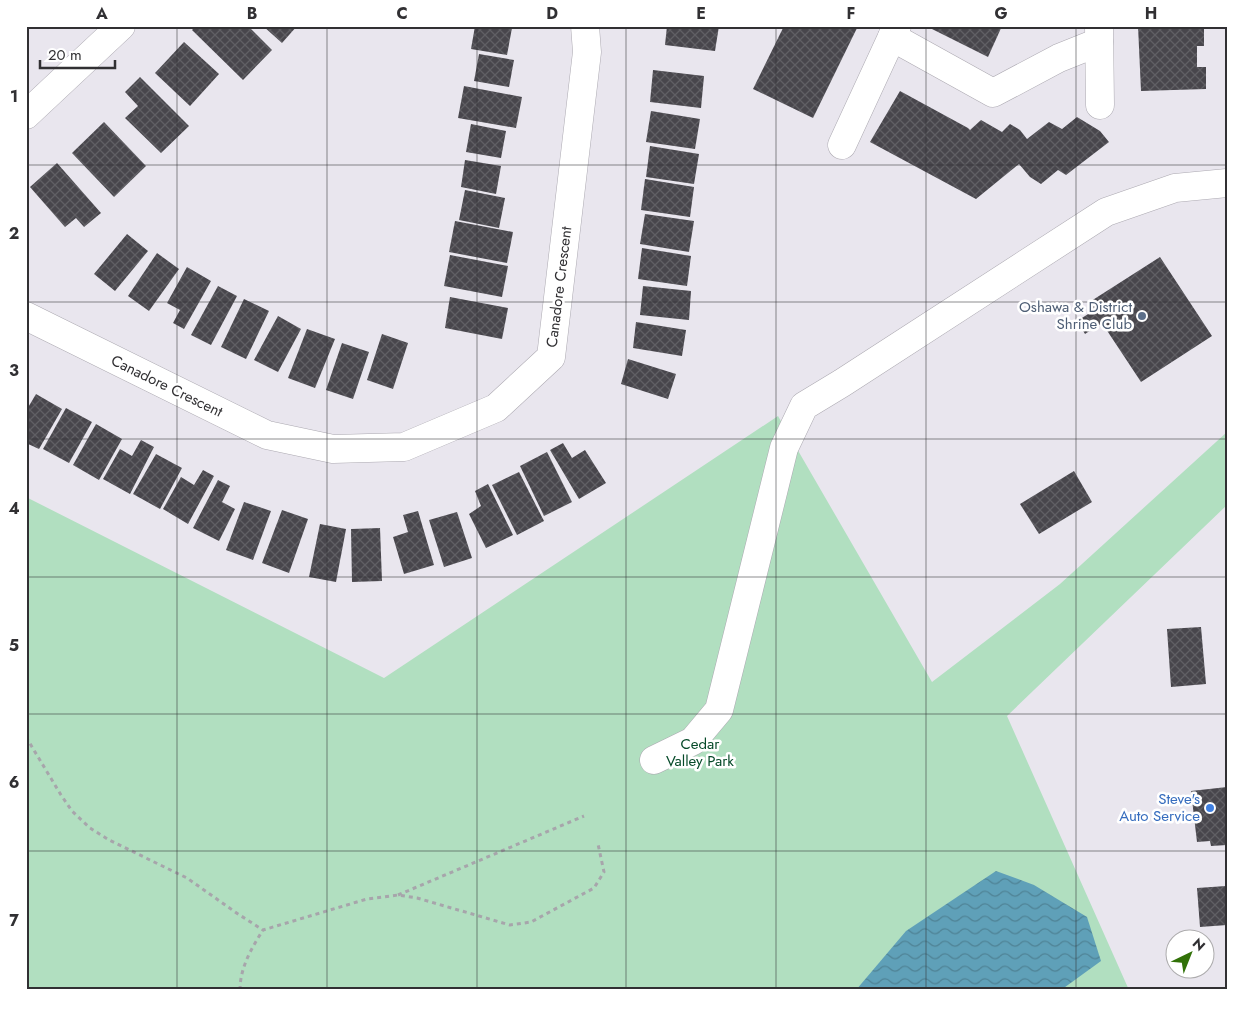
<svg xmlns="http://www.w3.org/2000/svg" width="1253" height="1016" font-family="Jost,sans-serif">
	<style>
		.green { fill: #b1dfc0 }
		.water { fill: url(#water-waves) }
		.building { fill: url(#building-cross-hatch) }
		.lines { fill: none; stroke-linecap: round; stroke-linejoin: round }
		.minor-casing { stroke: #aca9b1; stroke-width: 29 }
		.path { stroke: #a7a5ab; stroke-width: 3; stroke-dasharray: 4 4; stroke-linecap: butt }
		.minor { stroke: #fff; stroke-width: 28 }
		.grid { fill: none; stroke: #313033; stroke-width: 1; stroke-opacity: 0.55 }
		.service-dot { fill: #5c6f8a; stroke: #fff; stroke-width: 2 }
		.shop-dot { fill: #3f7fe0; stroke: #fff; stroke-width: 2 }
		.labels { text-anchor: middle; stroke-width: 5; stroke-linejoin: round; paint-order: stroke }
		.street-label { font-size: 15px; fill: #313033; stroke: #fff }
		.service-label { font-size: 15px; fill: #4e5e75; stroke: #fff; text-anchor: end }
		.park-label { font-size: 15px; fill: #064a29; stroke: #fff }
		.shop-label { font-size: 15px; fill: #366cbe; stroke: #fff; text-anchor: end }
		.neatline { fill: none; stroke: #313033; stroke-width: 2 }
		.grid-label { font-size: 16px; text-anchor: middle; font-weight: bold; fill: #313033 }
	</style>
	<defs>
		<pattern id="water-waves" width="16" height="10" patternUnits="userSpaceOnUse" patternTransform="scale(1.25)"><rect width="16" height="10" fill="#5fa0b8"/><path d="M0 5q4-4 8 0t8 0" fill="none" stroke="#4f8396"/></pattern>
		<pattern id="building-cross-hatch" width="8" height="8" patternUnits="userSpaceOnUse" patternTransform="scale(1.25)"><rect width="8" height="8" fill="#48464c"/><path d="M0 0l8 8M0 8l8-8" fill="none" stroke="#605f64"/></pattern>
	</defs>
	<rect width="100%" height="100%" fill="#e9e6ee"/>
	<!-- green -->
	<polygon class="green" points="778,416 932,682 1060,584 1227,432 1227,505 1007,716 1129,990 26,990 26,497 384,678"/>
	<!-- water -->
	<polygon class="water" points="996,871 1034,885 1087,917 1101,961 1061,990 856,990 906,931"/>
	<!-- building -->
	<g class="building">
		<polygon points="196,26 248,26 272,50 243,80 192,30"/>
		<polygon points="263,26 297,26 282,43"/>
		<polygon points="475,26 504,26 512,28 507,55 471,49"/>
		<polygon points="667,26 719,26 715,51 665,45"/>
		<polygon points="784,26 858,26 813,118 753,89"/>
		<polygon points="926,26 1002,26 988,57"/>
		<polygon points="1138,26 1204,26 1204,46 1197,46 1197,67 1206,67 1206,89 1141,91"/>
		<polygon points="184,42 219,74 190,106 155,73"/>
		<polygon points="479,54 514,60 509,87 474,81"/>
		<polygon points="653,70 704,76 701,108 650,102"/>
		<polygon points="140,77 189,126 161,153 125,118 138,106 125,92"/>
		<polygon points="464,86 522,97 516,128 458,118"/>
		<polygon points="900,91 968,128 970,130 981,120 1002,132 1010,124 1020,130 1027,139 1049,122 1062,129 1077,117 1100,131 1109,142 1066,175 1058,170 1041,184 1030,177 1019,164 976,199 870,142"/>
		<polygon points="651,111 700,119 695,149 646,142"/>
		<polygon points="104,122 146,166 114,197 72,153"/>
		<polygon points="471,124 506,131 501,158 466,152"/>
		<polygon points="650,146 699,154 694,184 646,177"/>
		<polygon points="465,160 501,166 496,194 461,187"/>
		<polygon points="57,163 101,213 84,227 76,218 65,227 30,187"/>
		<polygon points="645,179 694,187 690,217 641,210"/>
		<polygon points="465,190 505,198 499,228 459,220"/>
		<polygon points="645,214 694,221 689,252 640,244"/>
		<polygon points="455,221 513,232 507,263 449,252"/>
		<polygon points="127,234 148,251 115,291 94,274"/>
		<polygon points="642,248 691,256 687,286 638,279"/>
		<polygon points="157,253 179,269 149,311 128,296"/>
		<polygon points="450,255 508,266 502,297 444,286"/>
		<polygon points="1160,257 1212,336 1141,382 1102,323 1085,334 1077,321 1093,311 1088,303"/>
		<polygon points="187,267 211,281 184,329 173,323 180,310 167,303"/>
		<polygon points="218,286 237,296 211,345 191,335"/>
		<polygon points="643,286 691,291 689,320 640,315"/>
		<polygon points="450,297 508,308 502,339 445,328"/>
		<polygon points="244,299 269,311 246,359 221,347"/>
		<polygon points="278,316 301,329 278,372 254,360"/>
		<polygon points="636,322 686,330 682,356 633,348"/>
		<polygon points="307,329 335,339 315,388 288,378"/>
		<polygon points="382,334 408,343 393,389 367,380"/>
		<polygon points="342,343 369,352 353,399 326,390"/>
		<polygon points="628,359 676,374 668,399 621,384"/>
		<polygon points="36,394 62,409 39,449 26,443 26,411"/>
		<polygon points="66,408 92,422 69,463 43,449"/>
		<polygon points="96,424 122,439 99,480 73,465"/>
		<polygon points="141,440 154,447 130,494 103,479 120,449 132,456"/>
		<polygon points="563,443 572,458 585,450 606,483 579,499 550,450"/>
		<polygon points="547,452 572,502 544,516 520,466"/>
		<polygon points="156,454 182,468 160,509 133,494"/>
		<polygon points="203,470 214,476 188,524 163,509 181,477 194,485"/>
		<polygon points="1074,471 1092,502 1039,534 1020,504"/>
		<polygon points="519,472 544,521 517,535 492,485"/>
		<polygon points="218,480 230,486 222,502 235,509 219,541 193,528"/>
		<polygon points="488,484 513,535 486,548 469,514 481,506 475,491"/>
		<polygon points="244,502 271,511 253,560 226,550"/>
		<polygon points="282,510 308,519 289,573 262,563"/>
		<polygon points="418,511 434,565 404,574 393,537 408,532 403,515"/>
		<polygon points="457,512 472,558 444,567 429,520"/>
		<polygon points="320,524 346,529 336,582 309,577"/>
		<polygon points="380,528 382,581 352,582 351,529"/>
		<polygon points="1201,627 1206,684 1171,687 1167,629"/>
		<polygon points="1227,787 1227,845 1211,846 1210,841 1197,842 1191,791"/>
		<polygon points="1226,886 1227,925 1200,927 1197,888"/>
	</g>
	<g class="lines">
		<!-- minor casing -->
		<g class="minor-casing">
			<g id="minor">
				<polyline points="1099,26 1100,105"/>
				<polyline points="892,37 993,93 1059,58 1099,42"/>
				<polyline points="26,115 121,26"/>
				<polyline points="842,145 897,26"/>
				<polyline points="26,316 267,435 333,449 404,447 496,408 551,357 587,52 585,26"/>
				<polyline points="654,760 693,741 719,710 784,448 804,406 842,383 1106,212 1175,188 1227,183"/>
			</g>
		</g>
		<!-- path -->
		<g class="path">
			<polyline points="26,737 61,795 72,811 90,828 109,840 187,878 238,914 263,930 367,899 398,895 417,898 510,925 531,922 594,888 604,872 598,844"/>
			<polyline points="398,895 584,816"/>
			<path d="M240,990C240,968 251,949 263,930"/>
		</g>
		<!-- minor -->
		<use href="#minor" class="minor"/>
	</g>
	<!-- grid -->
	<path class="grid" d="M177,26V990M327,26V990M477,26V990M626,26V990M776,26V990M926,26V990M1076,26V990M26,165H1227M26,302H1227M26,439H1227M26,577H1227M26,714H1227M26,851H1227"/>
	<!-- markers -->
	<circle class="service-dot" cx="1142" cy="316" r="5"/>
	<circle class="shop-dot" cx="1210" cy="808" r="5"/>
	<g class="labels">
		<!-- street labels -->
		<g class="street-label">
			<text transform="translate(559 287) rotate(-83)" y="5">Canadore Crescent</text>
			<text transform="translate(167 386) rotate(26)" y="5">Canadore Crescent</text>
		</g>
		<!-- service labels -->
		<g class="service-label">
			<text x="1132" y="312">Oshawa &amp; District<tspan x="1132" dy="17">Shrine Club</tspan></text>
		</g>
		<!-- park labels -->
		<g class="park-label">
			<text x="700" y="749">Cedar<tspan x="700" dy="17">Valley Park</tspan></text>
		</g>
		<!-- shop labels -->
		<g class="shop-label">
			<text x="1200" y="804">Steve's<tspan x="1200" dy="17">Auto Service</tspan></text>
		</g>
	</g>
	<!-- border -->
	<rect width="1253" height="1016" fill="none" stroke="#ffffff" stroke-width="55"/>
	<!-- north arrow -->
	<g transform="translate(1190 954) rotate(43)"><circle r="24" fill="#ffffff" stroke="#adacad"/>
	<path d="M0-4L9 19L0 12L-9 19Z" fill="#317108"/>
	<text y="-8" font-size="14" font-weight="bold" text-anchor="middle" fill="#313033">N</text>
	</g>
	<!-- scale -->
	<path d="M40 60v8h75v-8" fill="none" stroke="#313033" stroke-width="2.5"/>
	<text x="48" y="60" font-size="15" fill="#313033" stroke="#ffffff" stroke-width="4" paint-order="stroke">20 m</text>
	<rect x="28" y="28" width="1198" height="960" class="neatline"/>
	<g class="grid-label">
		<text x="102" y="19">A</text>
		<text x="252" y="19">B</text>
		<text x="402" y="19">C</text>
		<text x="552" y="19">D</text>
		<text x="701" y="19">E</text>
		<text x="851" y="19">F</text>
		<text x="1001" y="19">G</text>
		<text x="1151" y="19">H</text>
		<text x="14" y="102">1</text>
		<text x="14" y="239">2</text>
		<text x="14" y="376">3</text>
		<text x="14" y="514">4</text>
		<text x="14" y="651">5</text>
		<text x="14" y="788">6</text>
		<text x="14" y="926">7</text>
	</g>
</svg>
